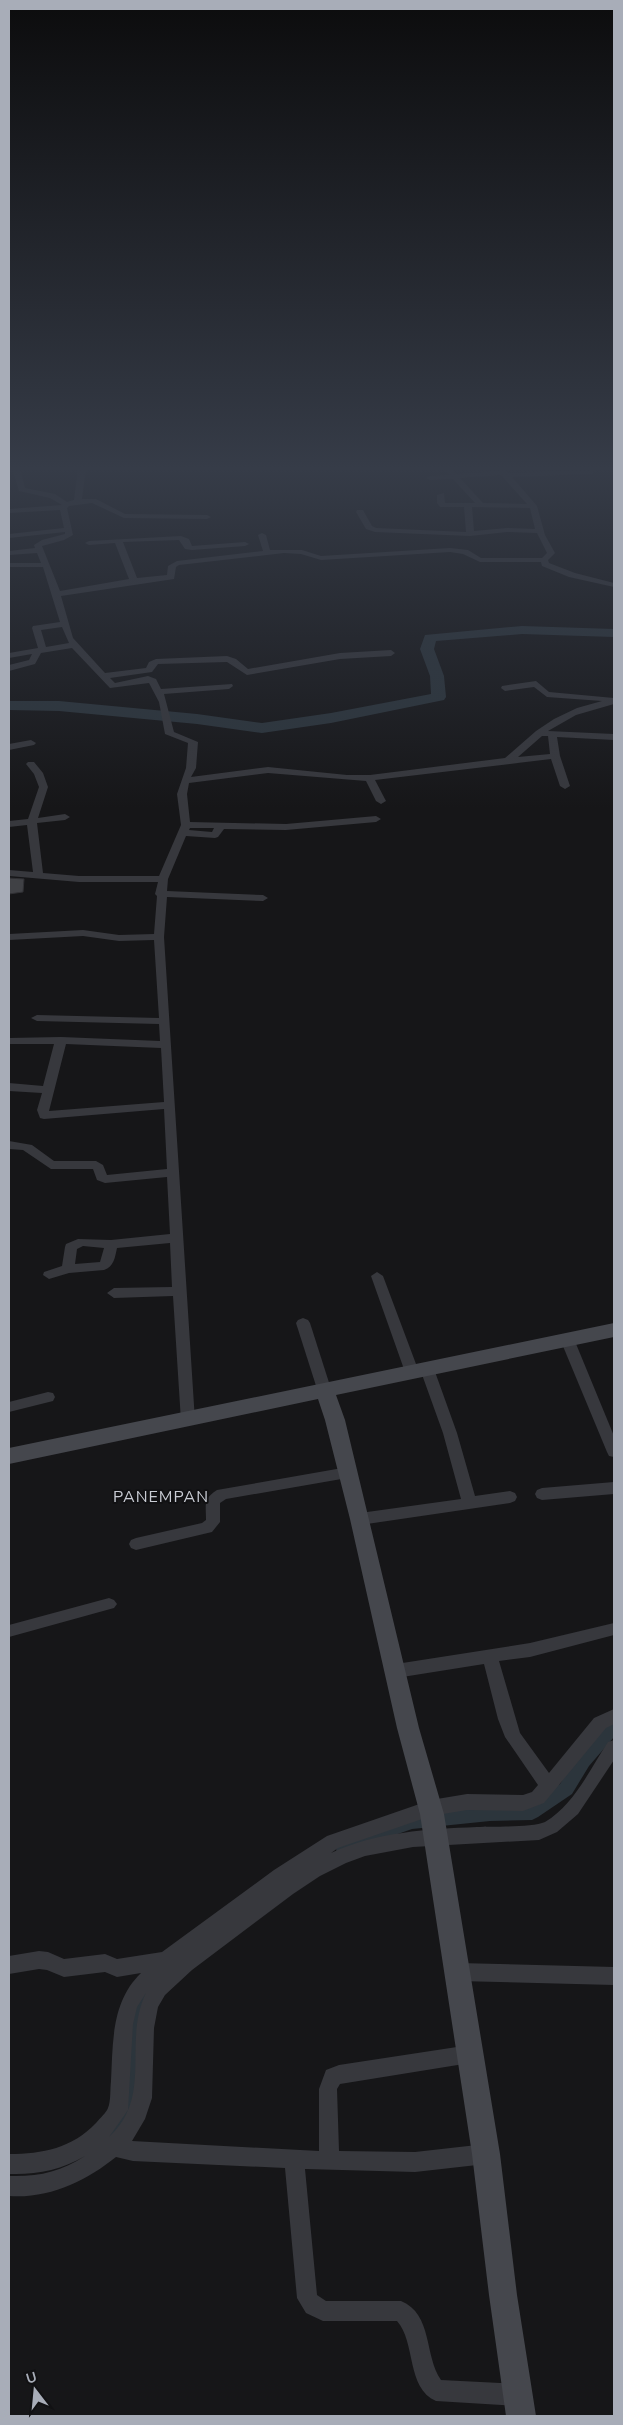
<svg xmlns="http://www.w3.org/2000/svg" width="623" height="2425" font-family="'Nunito Sans',sans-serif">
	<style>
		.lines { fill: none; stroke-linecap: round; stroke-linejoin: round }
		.canal { fill: #2c353c; fill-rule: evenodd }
		.river { fill: #2c353c; fill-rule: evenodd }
		.building { fill: #404145; stroke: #303034 }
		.street { fill: #37383d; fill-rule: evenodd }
		.secondary { fill: #45474d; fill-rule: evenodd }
		.labels { text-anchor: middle; stroke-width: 4; stroke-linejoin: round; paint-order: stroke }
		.quarter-label { font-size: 16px; letter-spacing: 1px; fill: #c9ccd4; stroke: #111113 }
	</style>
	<rect width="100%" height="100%" fill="#161618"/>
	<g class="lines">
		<!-- canal -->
		<g class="canal">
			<polygon points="614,1723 614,1737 589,1766 572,1794 538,1817 532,1820 490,1821 412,1829 378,1841 345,1858 339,1856 336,1850 339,1844 366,1831 412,1813 490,1805 529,1804 560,1784 577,1756 601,1727"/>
			<polygon points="152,1974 158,1977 161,1983 158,1989 152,1994 137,2113 113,2149 106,2152 99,2149 96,2142 118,2109 135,1990 138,1984"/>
		</g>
		<!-- river -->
		<polygon class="river" points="522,626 614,629 614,637 522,634 436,641 434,649 444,676 446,697 444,700 331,723 262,733 197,724 59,711 9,710 9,701 59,701 197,714 262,723 331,713 431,694 430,676 420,649 425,635"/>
	</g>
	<!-- building -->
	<polygon class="building" points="9,878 24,879 23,892 9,894"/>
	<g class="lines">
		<!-- street -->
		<g class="street">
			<path d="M12,468H20L25,488L55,494L67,502L74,500L78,468H86L82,499H96L125,514L207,515L211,517L207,519L124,518L92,503L69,506L67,508L73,535L64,540L42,546L60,591L129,579L115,543L89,545L85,543L89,541L181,536L189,539L192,546L245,542L249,544L245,546L192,550L185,549L179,540L123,542L137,578L167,575L168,566L177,561L263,551L258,535L262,533L266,535L270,550H302L321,556L450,548L468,550L481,558H542L547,553L537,533L507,532L470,536L375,532L366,529L356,512L357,510H363L372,526L376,528L466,532L464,507H440L437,503V495L444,493L445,503H475L453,479L430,480L426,478L430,476L449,475L443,468H451L456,474L499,471L496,468H504L508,473L593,470V474H590L512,477L537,506L545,535L555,553L548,560L549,563L575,573L614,583V587L569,577L542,566L541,562H480L463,554L450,552L321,560L301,554L284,553L179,565L176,567L174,579L61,596L73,638L105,673L146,668L149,662L156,659L227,656L236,659L248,669L340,653L391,650L395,653L391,656L340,659L247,675L227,662L158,664L152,672L110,678L115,683L148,676L156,679L161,689L232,684L233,686L229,689L164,694L174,732L198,742L196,768L191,777L268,767L347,775H370L505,758L536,731L554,719L577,708L602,701L547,697L534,687L505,691L501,688L502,686L536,681L549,692L614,698V704L576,715L548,731L614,734V740L557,737L560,756L570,786L565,789L560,786L551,759L375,780L386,801L381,804L376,801L366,781L268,773L189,783L187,794L190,822L286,824L376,816L381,819L376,822L286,830L224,829L218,837L215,838L186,836L168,879L167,891L263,895L268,898L263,901L167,897L164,937L195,1421L193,1425H183L181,1421L173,1296L114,1298L107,1293L114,1288L172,1287L170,1243L117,1248C115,1257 114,1267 104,1270L69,1273L49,1279L43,1275L44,1272L62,1266L65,1247L66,1244L78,1239L111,1240L170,1234L167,1177L105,1183L97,1180L93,1169H51L23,1150L9,1149V1141L32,1145L54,1161H96L103,1165L107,1175L167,1169L164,1109L44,1119L40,1118L37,1110L42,1093L9,1091V1083L43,1086L54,1044H9V1038L61,1037L160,1041L159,1024L37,1021L31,1018L37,1015L159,1018L154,940L119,941L83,936L9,940V934L83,930L119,935L154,934L157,896L155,894L158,882H79L9,876V870L33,872L27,825L9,827V821L28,819L39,787L34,774L26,764L28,762H34L43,773L48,787L38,818L65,814L70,817L65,820L37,823L43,873L79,876H159L181,825L177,794L186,768L188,743L165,734L159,702L149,683L110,688L72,648L41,653L35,664L9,671V665L29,660L32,654L9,658V653L38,648L32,628L33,626L60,622L43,567H9V563H41L37,553L9,555V551L35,548L34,545L42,540L65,534V532L9,538V534L64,528L60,510L9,513V509L62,505L50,498L19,491ZM501,475L527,504L483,503L460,478ZM472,507L530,508L535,529L507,528L474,531ZM62,627L69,643L46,647L41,630ZM542,736H548L550,754L518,757ZM190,828H214L212,832L189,830ZM66,1044L161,1048L164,1102L49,1111ZM83,1246L104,1248L100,1262L75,1264L77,1249Z"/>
			<polygon points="31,740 36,743 34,745 9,750 9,744"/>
			<polygon points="377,1272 383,1276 419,1372 417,1376 407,1376 405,1372 371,1276"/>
			<polygon points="303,1318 308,1320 310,1323 332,1392 330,1396 320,1396 318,1392 296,1323 298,1320"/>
			<polygon points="567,1334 572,1336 574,1339 614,1436 614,1457 609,1456 607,1452 560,1339 562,1336"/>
			<polygon points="427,1364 432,1365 434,1369 457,1433 475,1496 510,1491 515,1493 517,1497 515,1501 510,1503 360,1525 355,1523 353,1519 355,1515 360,1513 461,1499 443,1433 420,1369 422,1365"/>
			<polygon points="48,1392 53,1393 55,1397 53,1401 9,1412 9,1402"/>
			<path d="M348,1467L353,1469L355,1473L353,1477L226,1499L220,1503V1522L212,1532L136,1550L131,1548L129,1544L131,1540L136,1538L202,1523L206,1520C206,1504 203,1499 217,1490Z"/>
			<polygon points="614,1482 614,1494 542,1500 537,1498 535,1494 537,1490 542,1488"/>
			<polygon points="109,1598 114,1600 117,1604 114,1608 9,1637 9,1625"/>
			<path d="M614,1623V1635L530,1657L499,1661L520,1733L549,1773L594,1718L614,1709V1724L606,1728L544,1803L523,1811L467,1810L431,1816L338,1848L331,1853C376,1832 428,1829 477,1827C492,1826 532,1828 545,1822C574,1805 590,1769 608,1742L614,1740V1760L578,1814L557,1832L539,1840L413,1847L365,1856L346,1863L320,1876L293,1894L192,1970L165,1995L158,2007L154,2028L152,2098L145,2119L132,2141L319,2151V2089L326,2070L339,2065L470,2045L477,2047L479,2054L477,2061L470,2063L340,2084L337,2089L339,2151L415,2152L486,2144L493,2147L496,2154L493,2161L486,2164L415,2172L305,2169L317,2295L326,2301H401C433,2314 424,2356 441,2380L518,2384L525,2388L529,2395L525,2402L518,2406L436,2401C406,2388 416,2342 397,2321H323L306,2313L297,2298L285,2168L133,2161L116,2157C86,2181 49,2199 9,2196V2176C37,2177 61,2172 85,2156C61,2170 36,2175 9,2174V2154C43,2154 72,2148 96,2123C100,2118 106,2113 108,2108C111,2101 110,2089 111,2081C113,2043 111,2002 141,1973L117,1977L105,1972L64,1977L47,1970L39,1969L9,1974V1956L39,1951L48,1952L64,1959L105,1954L117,1959L162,1952L274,1870L327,1836L431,1800L467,1794L523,1795L532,1792L538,1785L505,1737L498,1719L484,1664L396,1678L390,1676L388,1671L390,1666L396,1664L530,1643ZM146,1993C122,2041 154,2096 109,2137L128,2110L133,2024L137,2007Z"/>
			<polygon points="458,1963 614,1967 614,1985 458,1981 452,1978 449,1972 452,1966"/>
		</g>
		<!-- secondary -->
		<polygon class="secondary" points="614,1323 614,1337 336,1395 345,1420 419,1728 444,1814 500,2154 517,2295 536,2416 506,2416 489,2295 472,2154 420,1814 397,1728 350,1519 325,1420 318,1399 9,1464 9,1448"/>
	</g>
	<!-- sky -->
	<linearGradient id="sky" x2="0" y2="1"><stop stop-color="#0c0c0d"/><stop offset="0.58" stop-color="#363c48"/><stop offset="1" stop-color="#363c48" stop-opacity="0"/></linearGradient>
	<rect width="623" height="808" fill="url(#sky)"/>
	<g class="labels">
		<!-- quarter labels -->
		<g class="quarter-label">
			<text x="161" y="1502">PANEMPAN</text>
		</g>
	</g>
	<!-- border -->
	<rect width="623" height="2425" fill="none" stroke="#a8adb8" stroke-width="20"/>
	<!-- north arrow -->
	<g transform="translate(35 2390) rotate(344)" stroke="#111113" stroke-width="4" paint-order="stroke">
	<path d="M0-4L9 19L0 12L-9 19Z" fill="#a8adb8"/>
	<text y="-8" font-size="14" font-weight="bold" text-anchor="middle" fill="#a8adb8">U</text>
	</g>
</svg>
